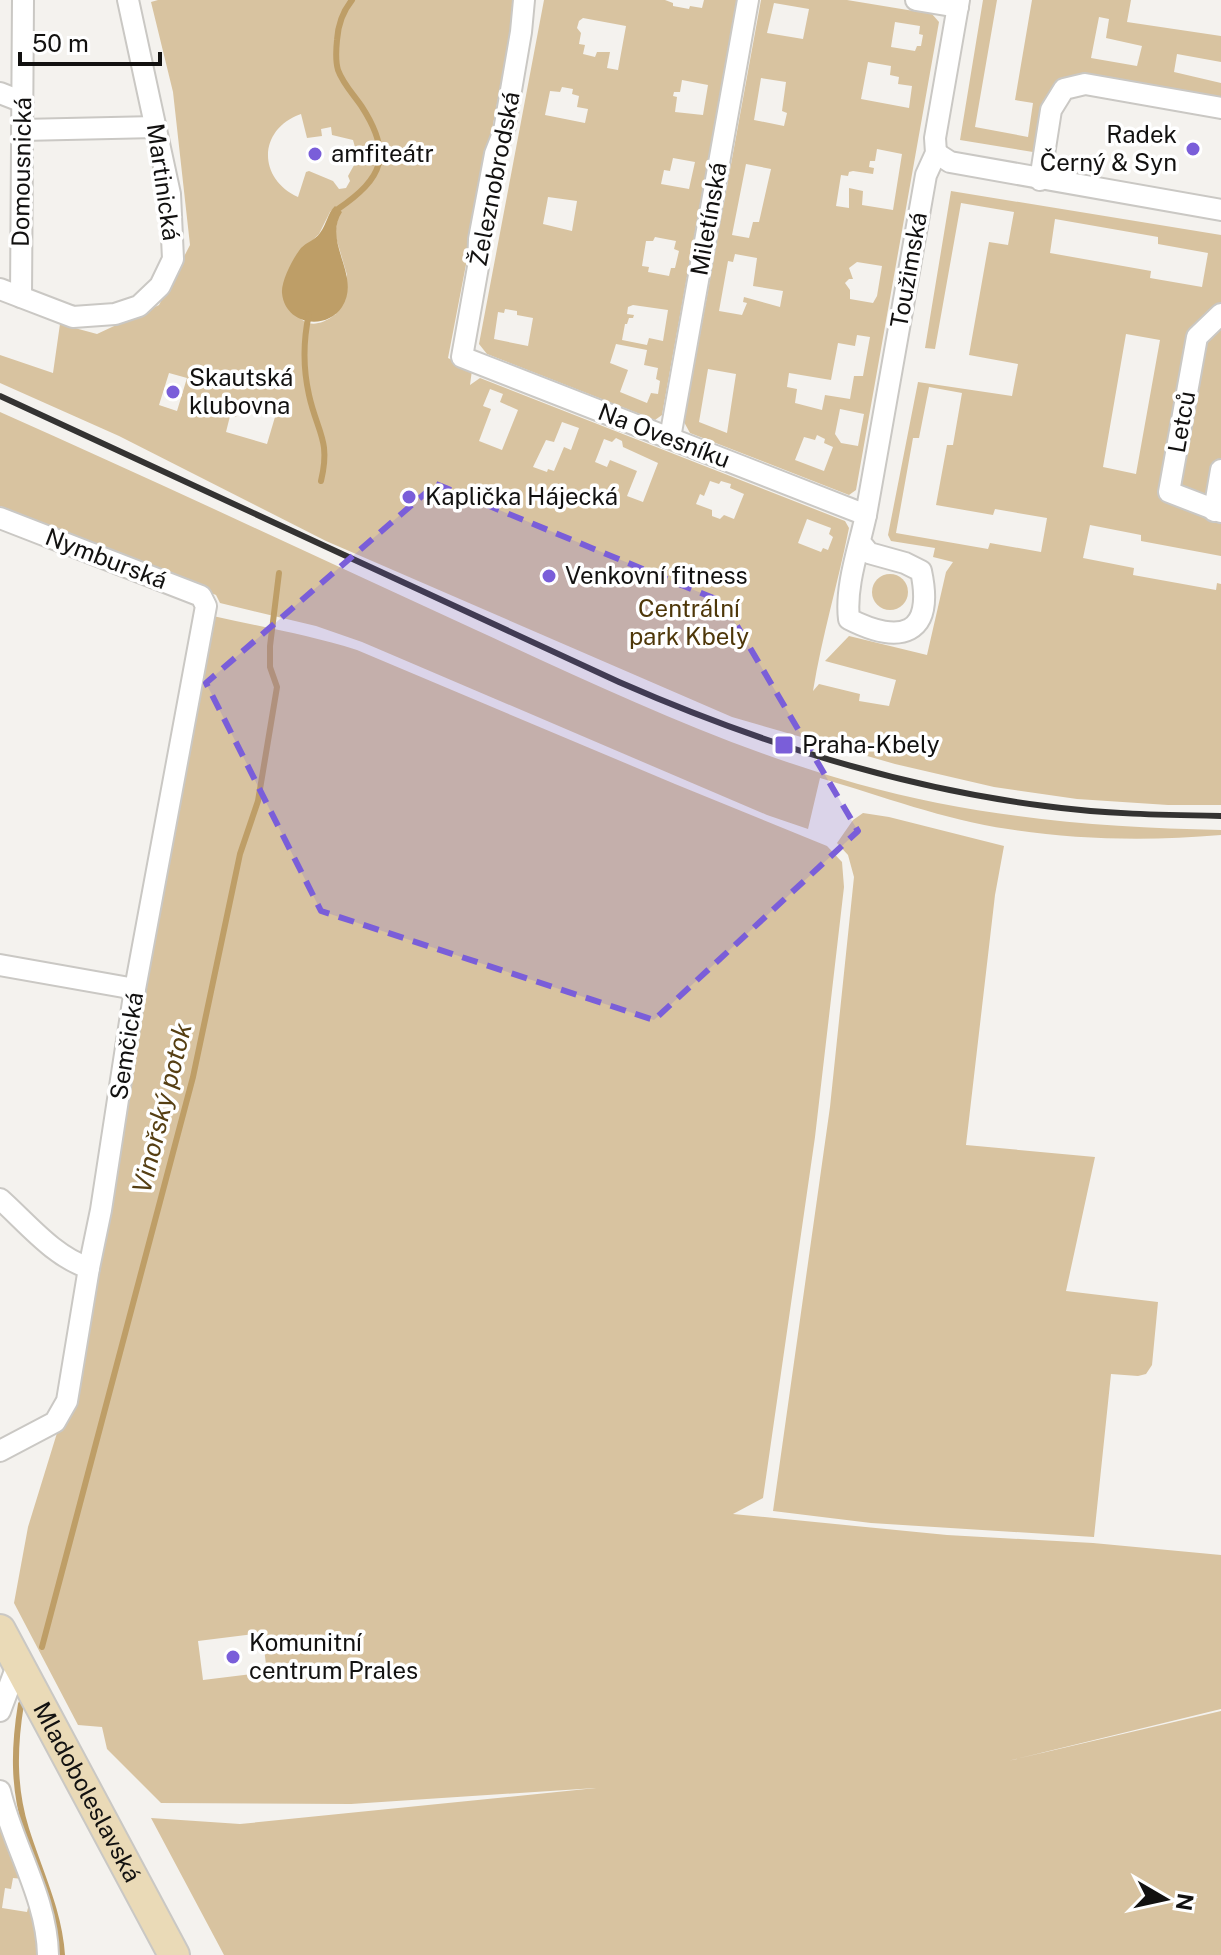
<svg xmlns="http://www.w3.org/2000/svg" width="1221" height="1955" font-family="'Public Sans',sans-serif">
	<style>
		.green { fill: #d8c3a0; fill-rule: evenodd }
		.water { fill: #be9e67 }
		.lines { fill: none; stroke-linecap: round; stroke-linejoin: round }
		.stream { stroke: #be9e67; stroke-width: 6 }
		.minor-casing { stroke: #cac8c4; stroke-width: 24 }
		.secondary-casing { stroke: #cac8c4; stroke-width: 34 }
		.minor { stroke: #fff; stroke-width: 20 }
		.secondary { stroke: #eadab7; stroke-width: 30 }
		.rail { stroke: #343332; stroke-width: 6 }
		.marked { fill: #7a5ed9; fill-opacity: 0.2; stroke: #7a5ed9; stroke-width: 6; stroke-dasharray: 16 10; stroke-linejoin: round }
		.poi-dot { fill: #7a5ed9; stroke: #fff; stroke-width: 3 }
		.labels { text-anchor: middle; stroke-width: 7; stroke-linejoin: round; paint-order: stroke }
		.poi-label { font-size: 24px; fill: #121110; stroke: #fff; text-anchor: start }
		.street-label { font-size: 24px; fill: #121110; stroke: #fff }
		.park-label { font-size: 24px; fill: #4e3709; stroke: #fff }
		.water-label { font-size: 26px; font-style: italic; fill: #563f13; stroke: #fff }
	</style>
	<rect width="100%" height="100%" fill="#f4f2ee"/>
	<!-- green -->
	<g class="green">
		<path d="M158,0H517L448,358L472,370L470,385L480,378L845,521L849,528C838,583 822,636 813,691L819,684L860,694L859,701L889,706L896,680L825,661L849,636L927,655L946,572L953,562L933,557L935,548L891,541L888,535L918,382L1012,396L1018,364L969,355L989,242L1008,245L1014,212L961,203L935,349L925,348L951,191L1221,235V556L1141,541V535L1090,525L1083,558L1134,568L1133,575L1216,590L1217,583L1221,584V805H1168L1077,799L994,787L895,764L732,717L326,541L119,436L0,383V355L53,373L60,324L97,334L159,305L190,245L173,92L151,2ZM301,114L307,138L322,136L321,129L331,127L332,135L353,140L358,158L348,176L350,181L346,188L339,189L333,181L309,171L306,172L298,197C257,178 258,129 301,114ZM335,207L338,217L335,234L347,275L336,314C304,338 293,313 283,286L297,255L319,234L330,212ZM1055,219L1158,237V244L1208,253L1202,287L1150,278L1151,271L1050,253ZM1126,334L1160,340L1136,474L1103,467ZM169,373L187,378L177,411L159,405ZM929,387L962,393L953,445H947L936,505L993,515L995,509L1047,518L1041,552L990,543L988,549L896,533L913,438H919ZM490,389L503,394L500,402L518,410L502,450L479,441L491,409L483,406ZM240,407L275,417L267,444L226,432L230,416L236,417ZM562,422L579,428L571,450L564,447L554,471L548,469L547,472L533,467L546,440L554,442ZM616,438L622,441L623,447L658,463L643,502L627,496L637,471L610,460L607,467L595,462L604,439L612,442ZM710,481L719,484L721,481L731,484L730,488L744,494L734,519L724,515L720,519L712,516V510L696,504L700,494L704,496ZM807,519L831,528L829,534L833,537L828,550L823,548L821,552L798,543Z"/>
		<path d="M544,0H665L673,3V6L689,9L690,6L702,8L704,0H737L662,415L655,420L487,354L479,344ZM583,18L626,26L618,70L607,68L610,52H597L595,57L583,54L585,45L579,44L581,33L577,28L579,21ZM682,80L708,85L703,115L675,112L677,97L673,96L674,92H680ZM562,87L573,89L572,94L579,96L577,107L588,109L585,123L545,115L550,91L560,92ZM673,158L695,162L689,189L661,184L664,170L670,171ZM548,197L577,201L572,231L543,224ZM655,237L676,241L674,249L679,251L675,268H671L669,276L648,272L649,267L642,266L646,241H653ZM633,305L668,310L663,341L649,338L647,345L622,340L625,324H627L629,318H633L634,315L627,314L628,307ZM505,309L517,311V315L533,318L528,346L494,339L498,312L504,313ZM616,344L647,350L644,365L658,368L656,379L660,381L658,394L651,393L647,403L620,392L628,370L610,363Z"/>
		<path d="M761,0H847L932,14L939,22L856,490L849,495L690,433L684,422ZM774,3L809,9L803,39L767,33ZM895,22L920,26L919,34L923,35L921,46H917L915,51L891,47ZM868,62L891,66L890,75L899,77L898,84L912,86L909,108L861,99ZM761,78L786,82L782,111L787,113L784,126L754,120ZM877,149L902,154L893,210L862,205L863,191L849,188V208L836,206L841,175L848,176L849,172L853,171L873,174L874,168L869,167L870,161H875ZM746,164L771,169L759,222H753L749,238L732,235ZM735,254L757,258L753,286L783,291L780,307L744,297L743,302L747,303L742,315L719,311L728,261L733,262ZM857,262L882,266L877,296L873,303L850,299V290L845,283L849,279H853L849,268ZM857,335L870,337L863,376H854L850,399L825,395L822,410L795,403L797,389L787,387L789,373L831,380L838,343L855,346ZM708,369L736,374L727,433L699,422ZM840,409L864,414L858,446L841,443L835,434ZM817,435L825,439L824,443L833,447L824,471L795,460L804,437L815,440Z"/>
		<path d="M983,0H997L975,127L1028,137L1033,103L1015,100L1032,0H1131L1127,22L1221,36V62L1177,54L1174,72L1221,83V98L1064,81L1039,153L960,140ZM1099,17L1109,19L1106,38L1142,46L1137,66L1091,58Z"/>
		<path d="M0,412C160,483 317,557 476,630C602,688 725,747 858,784C977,817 1098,828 1221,830V835C1150,841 1078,840 1008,829C945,820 882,796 820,778L808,829L767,815L362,642L316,626L220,603L216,595L0,506Z"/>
		<circle cx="890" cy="592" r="18"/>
		<path d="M213,616C262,627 310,635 357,650L675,784L827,846L842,862L844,887L815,1137L763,1498L733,1514L947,1535L1093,1543L1221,1555V1709L1008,1761L1221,1711V1955H224L151,1818L240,1824L596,1788L351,1804L161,1803L107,1749L102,1727L78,1725L14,1603L28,1527L57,1433L71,1415L141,1005ZM262,1633L267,1672L203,1680L198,1641Z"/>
		<polygon points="863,813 889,817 1004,846 995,895 966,1145 1095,1157 1066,1291 1158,1302 1152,1365 1146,1374 1138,1376 1111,1374 1094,1537 871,1523 773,1511 830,1107 854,877 848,855 837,843 853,820"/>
		<path d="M0,1829L6,1830C21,1872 40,1910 43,1955H0ZM13,1878L23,1879V1885H28L31,1895L27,1912L2,1908L5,1888L11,1889Z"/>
	</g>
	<!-- water -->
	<path class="water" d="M335,206L342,212C322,242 362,276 342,307C326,331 285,325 282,293C281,281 293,258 301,248C307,242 315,240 320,233C327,224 327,214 335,206Z"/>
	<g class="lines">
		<!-- stream -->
		<g class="stream">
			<path d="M336,215L338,209C383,178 393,155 362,107C354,95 343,84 338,70C335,60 336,50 337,40C338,25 343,11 352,0"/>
			<path d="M309,314C303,341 303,368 309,395C317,432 331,440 321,481"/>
			<polyline points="42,1647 193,1077 240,854 258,801 277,687 270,667 270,646 279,573"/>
			<path d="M21,1704C14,1747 13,1787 26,1829C39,1871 59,1910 62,1955"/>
		</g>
		<!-- minor casing -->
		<g class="minor-casing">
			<g id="minor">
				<polyline points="524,0 521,32 504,131 495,154 479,239 478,267 462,357 866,515"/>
				<polyline points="916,0 958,7"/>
				<polyline points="0,93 23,102"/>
				<polyline points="22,130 156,127"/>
				<polyline points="936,153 950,162 1221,210"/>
				<polyline points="1040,180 1051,110 1064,89 1085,84 1221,108"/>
				<polyline points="0,289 73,317 115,314 139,306 160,286 173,259 170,194 128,0"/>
				<polyline points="21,297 23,0"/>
				<polyline points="1221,314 1197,337 1169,492 1221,512"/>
				<polyline points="670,438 748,0"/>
				<polyline points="1214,511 1221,470"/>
				<polyline points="0,518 201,596 206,606 135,989 101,1210 89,1268 67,1401 55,1422 0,1451"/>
				<path d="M860,542L869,553L905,563L921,571C935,636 900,645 849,619C845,586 859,548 866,515L926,175L936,153L935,138L959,0"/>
				<polyline points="0,965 135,989"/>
				<path d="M0,1199C27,1223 54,1257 89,1268"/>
				<polyline points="0,1711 18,1663"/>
				<path d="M0,1791C13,1846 47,1898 48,1955"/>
			</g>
		</g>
		<!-- secondary casing -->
		<g class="secondary-casing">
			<g id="secondary">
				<path id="s1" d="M0,1630L174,1955"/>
			</g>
		</g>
		<!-- minor -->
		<use href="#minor" class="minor"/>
		<!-- secondary -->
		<use href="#secondary" class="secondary"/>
		<!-- rail -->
		<path class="rail" d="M0,396L619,682C756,742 896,787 1045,806C1103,814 1162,815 1221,816"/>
	</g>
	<!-- marked area -->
	<path class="marked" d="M436,484L723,602L858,831L654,1020L321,911L206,683Z"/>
	<!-- markers -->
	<g class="poi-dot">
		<circle cx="1193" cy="149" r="8"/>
		<circle cx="315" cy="154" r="8"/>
		<circle cx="173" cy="392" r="8"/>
		<circle cx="409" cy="497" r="8"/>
		<circle cx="549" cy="576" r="8"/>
		<rect x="774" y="735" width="20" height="20" rx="4"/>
		<circle cx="233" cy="1657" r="8"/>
	</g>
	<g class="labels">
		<!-- poi labels -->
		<g class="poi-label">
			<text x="1177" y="143" text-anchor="end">Radek<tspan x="1177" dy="28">Černý &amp; Syn</tspan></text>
			<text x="331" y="162">amfiteátr</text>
			<text x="189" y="386">Skautská<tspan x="189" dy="28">klubovna</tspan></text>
			<text x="425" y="505">Kaplička Hájecká</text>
			<text x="565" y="584">Venkovní fitness</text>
			<text x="802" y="753">Praha-Kbely</text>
			<text x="249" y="1651">Komunitní<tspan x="249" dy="28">centrum Prales</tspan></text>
		</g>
		<!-- street labels -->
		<g class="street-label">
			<text transform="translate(22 172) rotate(-89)" y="8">Domousnická</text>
			<text transform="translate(495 179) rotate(-79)" y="8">Železnobrodská</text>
			<text transform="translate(163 182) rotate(82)" y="8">Martinická</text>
			<text transform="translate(709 219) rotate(-80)" y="8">Miletínská</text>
			<text transform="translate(909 270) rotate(-80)" y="8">Toužimská</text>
			<text transform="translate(1182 422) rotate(-80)" y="8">Letců</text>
			<text transform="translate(664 436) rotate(21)" y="8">Na Ovesníku</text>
			<text transform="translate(106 559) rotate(21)" y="8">Nymburská</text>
			<text transform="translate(127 1046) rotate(-81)" y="8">Semčická</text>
			<text dy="8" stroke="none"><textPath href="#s1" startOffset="184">Mladoboleslavská</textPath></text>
		</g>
		<!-- park labels -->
		<g class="park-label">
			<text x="689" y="617">Centrální<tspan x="689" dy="28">park Kbely</tspan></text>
		</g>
		<!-- water labels -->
		<g class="water-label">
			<text transform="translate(162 1108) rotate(-76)" y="9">Vinořský potok</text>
		</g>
	</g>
	<!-- north arrow -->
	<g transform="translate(1165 1899) rotate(99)" stroke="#ffffff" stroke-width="6" paint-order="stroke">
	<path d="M0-6L14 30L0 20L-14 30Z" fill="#121110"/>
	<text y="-12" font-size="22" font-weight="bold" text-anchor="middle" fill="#121110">N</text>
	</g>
	<!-- scale -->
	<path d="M20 52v12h140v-12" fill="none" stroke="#121110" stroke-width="4"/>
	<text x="32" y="52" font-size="24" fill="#121110" stroke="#ffffff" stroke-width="6" paint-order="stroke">50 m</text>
</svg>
